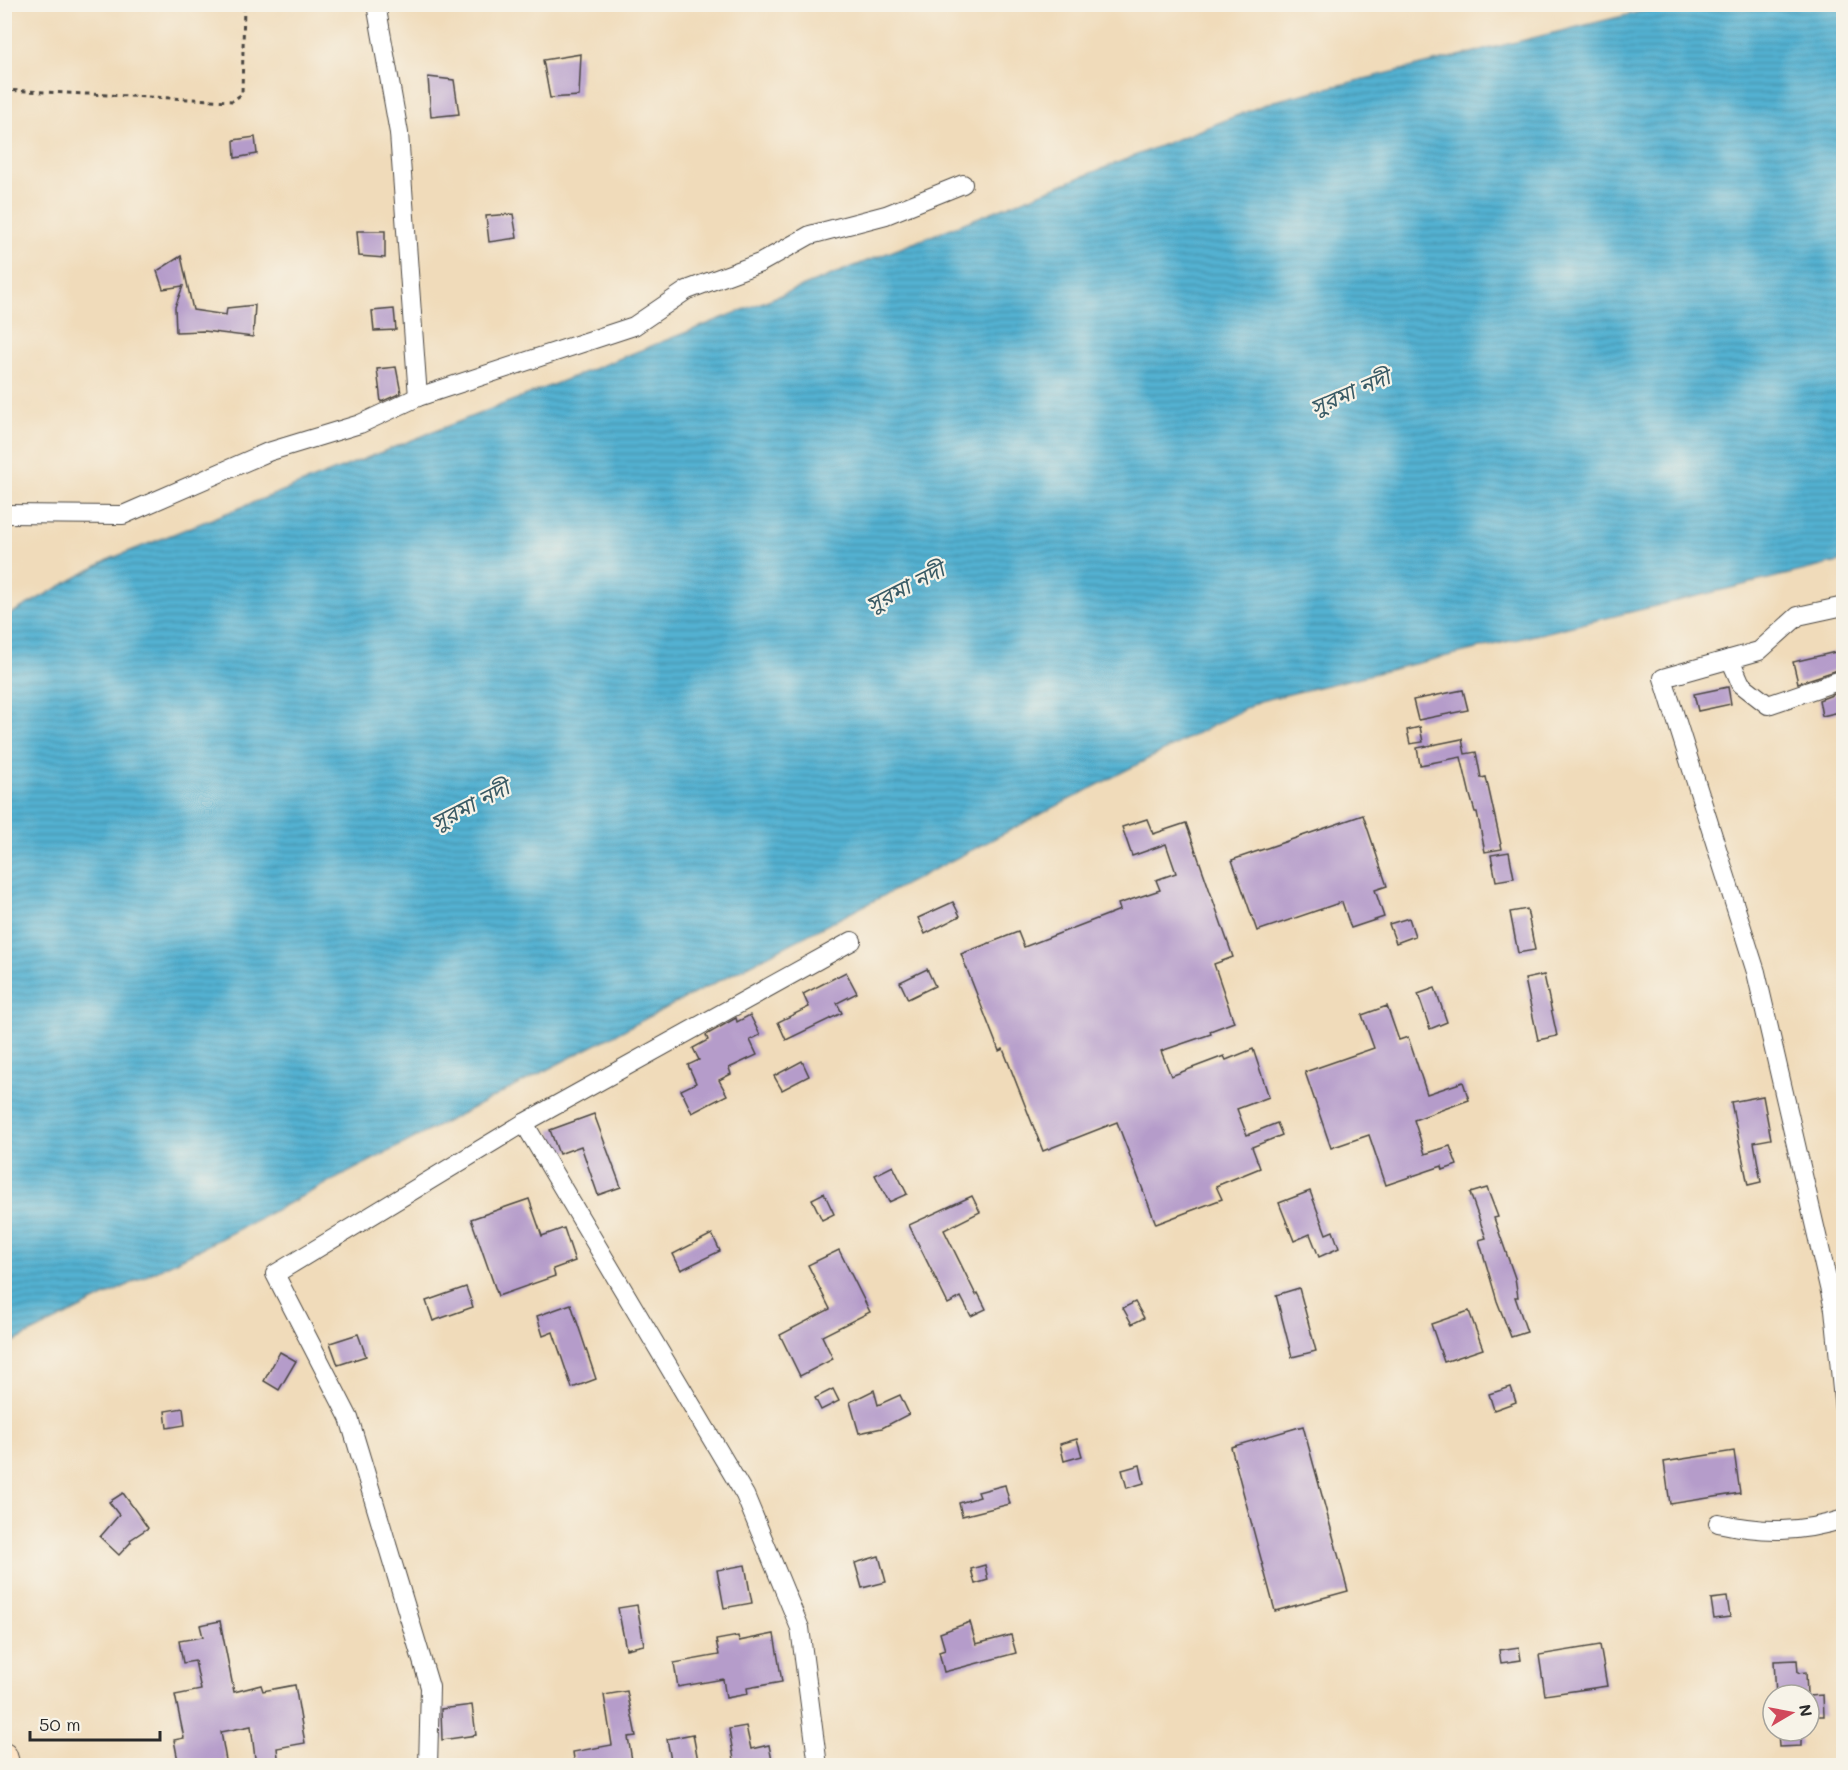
<svg xmlns="http://www.w3.org/2000/svg" width="1848" height="1770" font-family="Mali,'Noto Sans Bengali',sans-serif">
	<style>
		.water { fill: url(#water-rules); stroke: #3f6e7e; stroke-width: 1.5 }
		.building { fill: #b59cca }
		.lines { fill: none; stroke-linecap: round; stroke-linejoin: round }
		.minor-casing { stroke: #494540; stroke-width: 20 }
		.secondary-casing { stroke: #494540; stroke-width: 28 }
		.path { stroke: #494540; stroke-width: 3; stroke-dasharray: 4.5 4.5; stroke-linecap: butt }
		.minor { stroke: #fff; stroke-width: 18 }
		.secondary { stroke: #fee4c5; stroke-width: 26 }
		.labels { text-anchor: middle; stroke-width: 4.5; stroke-linejoin: round; paint-order: stroke }
		.water-label { font-size: 22px; font-style: italic; fill: #395a65; stroke: #f7f3e8 }
	</style>
	<defs>
		<pattern id="water-rules" width="6" height="5" patternUnits="userSpaceOnUse" patternTransform="scale(1.5)"><rect width="6" height="5" fill="#53b1d1"/><path d="M0 2.5h6" fill="none" stroke="#4590aa"/></pattern>
	</defs>
	<rect width="100%" height="100%" fill="#f7f3e8"/>
	<filter id="ink" filterUnits="userSpaceOnUse"><feTurbulence type="fractalNoise" baseFrequency=".0167" numOctaves="2"/><feDisplacementMap in="SourceGraphic" scale="12" xChannelSelector="R" yChannelSelector="G"/><feConvolveMatrix kernelMatrix="1 2 1 2 8 2 1 2 1" color-interpolation-filters="sRGB"/></filter>
	<filter id="wash" filterUnits="userSpaceOnUse"><feTurbulence type="fractalNoise" baseFrequency=".008" numOctaves="4" result="noise"/><feDisplacementMap in="SourceGraphic" scale="24" xChannelSelector="R" yChannelSelector="G"/><feGaussianBlur stdDeviation="1.35" result="paint"/><feColorMatrix in="noise" values="0 0 0 0 0 0 0 0 0 0 0 0 0 0 0 0 0 1.4 0 .05"/><feComposite in="paint" operator="in"/></filter>
	<g filter="url(#wash)">
		<rect width="100%" height="100%" fill="#f0dbba"/>
		<!-- water -->
		<polygon class="water" points="1668,5 1843,5 1843,561 1260,701 198,1250 5,1346 5,617 110,559 1274,101"/>
		<g id="blocks">
			<!-- building -->
			<g class="building">
				<polygon points="581,54 579,96 550,98 543,60"/>
				<polygon points="428,77 454,80 459,114 431,117"/>
				<polygon points="255,137 257,154 235,158 234,140"/>
				<polygon points="513,214 517,238 489,242 486,216"/>
				<polygon points="357,231 385,231 385,258 359,256"/>
				<polygon points="181,256 193,310 226,315 227,308 255,305 253,337 204,331 176,332 175,307 183,286 163,289 157,271"/>
				<polygon points="394,309 396,330 374,331 372,311"/>
				<polygon points="396,367 401,393 381,402 377,369"/>
				<polygon points="1844,650 1844,668 1798,683 1793,662"/>
				<polygon points="1728,687 1731,704 1698,711 1694,694"/>
				<polygon points="1463,690 1468,710 1418,720 1413,700"/>
				<polygon points="1840,692 1844,711 1822,716 1819,700"/>
				<polygon points="1420,727 1423,742 1410,744 1407,730"/>
				<polygon points="1462,739 1465,754 1476,752 1481,778 1486,777 1502,849 1485,852 1477,812 1475,812 1470,795 1461,757 1420,765 1417,748"/>
				<polygon points="1363,815 1387,886 1375,890 1384,917 1351,928 1342,902 1257,931 1232,860"/>
				<polygon points="1147,819 1153,834 1186,823 1233,957 1214,964 1234,1022 1210,1031 1211,1034 1161,1051 1171,1076 1224,1056 1226,1060 1253,1049 1269,1097 1237,1109 1247,1135 1277,1123 1282,1135 1252,1147 1260,1168 1216,1186 1222,1199 1156,1224 1117,1122 1043,1151 1003,1049 999,1051 961,954 1018,932 1024,947 1120,910 1118,904 1160,890 1156,880 1176,873 1166,844 1132,856 1122,827"/>
				<polygon points="1509,852 1514,878 1496,881 1491,855"/>
				<polygon points="953,902 960,916 925,934 918,918"/>
				<polygon points="1527,909 1535,950 1518,953 1510,912"/>
				<polygon points="1409,918 1415,936 1396,943 1389,924"/>
				<polygon points="927,969 935,986 908,999 900,982"/>
				<polygon points="846,972 857,993 837,1003 842,1013 786,1040 778,1022 809,1007 803,994"/>
				<polygon points="1544,975 1557,1036 1538,1040 1525,979"/>
				<polygon points="1435,988 1447,1022 1430,1029 1418,994"/>
				<polygon points="1387,1006 1399,1040 1408,1037 1427,1094 1463,1082 1469,1100 1414,1120 1425,1154 1450,1146 1457,1165 1443,1170 1442,1166 1386,1185 1369,1135 1331,1148 1305,1072 1374,1048 1362,1015"/>
				<polygon points="750,1015 760,1035 750,1040 757,1055 729,1068 731,1074 719,1080 727,1095 692,1113 681,1090 696,1083 688,1065 699,1060 693,1048 708,1040 706,1035 736,1018 737,1022"/>
				<polygon points="802,1061 809,1076 782,1090 774,1076"/>
				<polygon points="1763,1096 1771,1139 1754,1142 1761,1182 1748,1185 1731,1102"/>
				<polygon points="594,1114 621,1187 598,1195 581,1146 559,1154 550,1130"/>
				<polygon points="893,1166 907,1194 889,1202 875,1175"/>
				<polygon points="1487,1188 1498,1217 1494,1218 1515,1278 1518,1297 1515,1297 1527,1332 1511,1337 1497,1301 1479,1240 1486,1238 1470,1193"/>
				<polygon points="1310,1191 1326,1234 1333,1231 1339,1248 1319,1257 1310,1234 1294,1241 1279,1203"/>
				<polygon points="824,1193 834,1214 822,1220 812,1199"/>
				<polygon points="972,1196 980,1212 944,1230 976,1295 978,1293 986,1309 971,1316 961,1297 948,1304 909,1225"/>
				<polygon points="529,1199 542,1236 564,1228 575,1261 553,1269 555,1276 498,1296 471,1219"/>
				<polygon points="712,1234 720,1251 681,1270 673,1254"/>
				<polygon points="839,1250 870,1312 822,1336 833,1359 800,1376 780,1335 830,1309 808,1265"/>
				<polygon points="466,1287 473,1307 433,1321 426,1301"/>
				<polygon points="1299,1288 1316,1351 1292,1357 1276,1295"/>
				<polygon points="1135,1302 1144,1318 1132,1324 1123,1308"/>
				<polygon points="571,1304 596,1379 572,1388 553,1332 543,1336 537,1316"/>
				<polygon points="1469,1311 1483,1349 1444,1362 1431,1324"/>
				<polygon points="358,1334 366,1356 338,1365 330,1343"/>
				<polygon points="280,1352 296,1361 279,1390 264,1381"/>
				<polygon points="1511,1387 1516,1402 1494,1410 1489,1394"/>
				<polygon points="833,1389 839,1401 821,1410 815,1398"/>
				<polygon points="874,1390 878,1405 900,1395 909,1414 882,1428 859,1433 850,1402"/>
				<polygon points="183,1408 185,1425 167,1428 165,1411"/>
				<polygon points="1303,1426 1348,1591 1275,1611 1231,1447"/>
				<polygon points="1077,1439 1082,1456 1064,1461 1060,1444"/>
				<polygon points="1734,1451 1740,1493 1670,1504 1664,1462"/>
				<polygon points="1140,1465 1144,1483 1127,1488 1122,1470"/>
				<polygon points="1005,1485 1010,1504 962,1516 959,1503 980,1497 978,1492"/>
				<polygon points="123,1493 148,1528 130,1540 131,1542 119,1555 100,1537 119,1515 109,1502"/>
				<polygon points="879,1556 886,1582 862,1588 855,1563"/>
				<polygon points="745,1565 752,1603 724,1608 717,1570"/>
				<polygon points="985,1565 988,1580 975,1584 971,1569"/>
				<polygon points="1727,1597 1730,1617 1714,1619 1711,1599"/>
				<polygon points="637,1605 644,1645 626,1649 618,1608"/>
				<polygon points="220,1621 234,1692 261,1685 263,1691 295,1685 305,1743 277,1748 279,1766 256,1766 251,1726 221,1732 227,1766 179,1766 174,1740 184,1738 175,1695 201,1690 195,1661 183,1663 179,1641 203,1637 200,1625"/>
				<polygon points="970,1622 976,1644 1011,1635 1016,1653 944,1672 939,1652 945,1650 940,1633"/>
				<polygon points="774,1634 782,1682 747,1688 748,1694 726,1698 723,1679 678,1687 674,1663 719,1655 716,1640 738,1636 739,1641"/>
				<polygon points="1600,1645 1607,1686 1545,1695 1539,1655"/>
				<polygon points="1519,1647 1521,1660 1501,1663 1499,1650"/>
				<polygon points="1797,1660 1798,1673 1806,1672 1807,1695 1776,1695 1774,1661"/>
				<polygon points="627,1691 636,1736 628,1737 633,1766 607,1766 607,1762 575,1766 573,1752 612,1745 604,1695"/>
				<polygon points="1823,1695 1824,1716 1809,1716 1809,1696"/>
				<polygon points="472,1705 476,1735 442,1740 441,1709"/>
				<polygon points="746,1726 751,1749 769,1745 773,1766 735,1766 729,1729"/>
				<polygon points="1778,1731 1801,1731 1801,1746 1779,1747"/>
				<polygon points="693,1734 699,1766 672,1766 667,1739"/>
			</g>
		</g>
	</g>
	<g filter="url(#ink)">
		<use href="#blocks" fill-opacity="0" stroke="#494540" stroke-width="1.5"/>
		<g class="lines">
			<!-- minor casing -->
			<g class="minor-casing">
				<g id="minor">
					<polyline points="376,4 399,133 418,397"/>
					<polyline points="4,514 123,515 268,452 360,424 418,397 634,326 687,290 760,263 810,235 886,215 963,184"/>
					<polyline points="1844,606 1798,616 1759,651 1663,678 1756,972 1834,1309 1844,1410"/>
					<polyline points="1730,659 1741,684 1768,705 1844,679"/>
					<polyline points="524,1123 745,1495 800,1628 818,1766"/>
					<path d="M1718,1523C1763,1533 1800,1533 1844,1519"/>
					<polyline points="428,1766 430,1687 349,1418 275,1274 524,1123 852,941"/>
				</g>
			</g>
			<!-- secondary casing -->
			<g class="secondary-casing">
				<polyline id="secondary" points="4,1756 7,1766"/>
			</g>
			<!-- path -->
			<polyline class="path" points="4,90 232,101 242,94 244,4"/>
			<!-- minor -->
			<use href="#minor" class="minor"/>
			<!-- secondary -->
			<use href="#secondary" class="secondary"/>
		</g>
	</g>
	<g class="labels">
		<!-- water labels -->
		<g class="water-label">
			<text transform="translate(1350 392) rotate(-23)" y="8">সুরমা নদী</text>
			<text transform="translate(905 587) rotate(-27)" y="8">সুরমা নদী</text>
			<text transform="translate(470 805) rotate(-27)" y="8">সুরমা নদী</text>
		</g>
	</g>
	<!-- margin -->
	<rect width="1848" height="1770" fill="none" stroke="#f7f3e8" stroke-width="24"/>
	<!-- north arrow -->
	<g transform="translate(1791 1713) rotate(80)"><circle r="28" fill="#f7f3e8" stroke="#a5a39c" stroke-width="1.5"/>
	<path d="M0-4.5L10 22L0 15L-10 22Z" fill="#d1495b"/>
	<text y="-9" font-size="16" font-weight="bold" text-anchor="middle" fill="#2b2b2b">N</text>
	</g>
	<!-- scale -->
	<path d="M30 1731v9h130v-9" fill="none" stroke="#2b2b2b" stroke-width="3"/>
	<text x="39" y="1731" font-size="18" fill="#2b2b2b" stroke="#f7f3e8" stroke-width="4.5" paint-order="stroke">50 m</text>
</svg>
